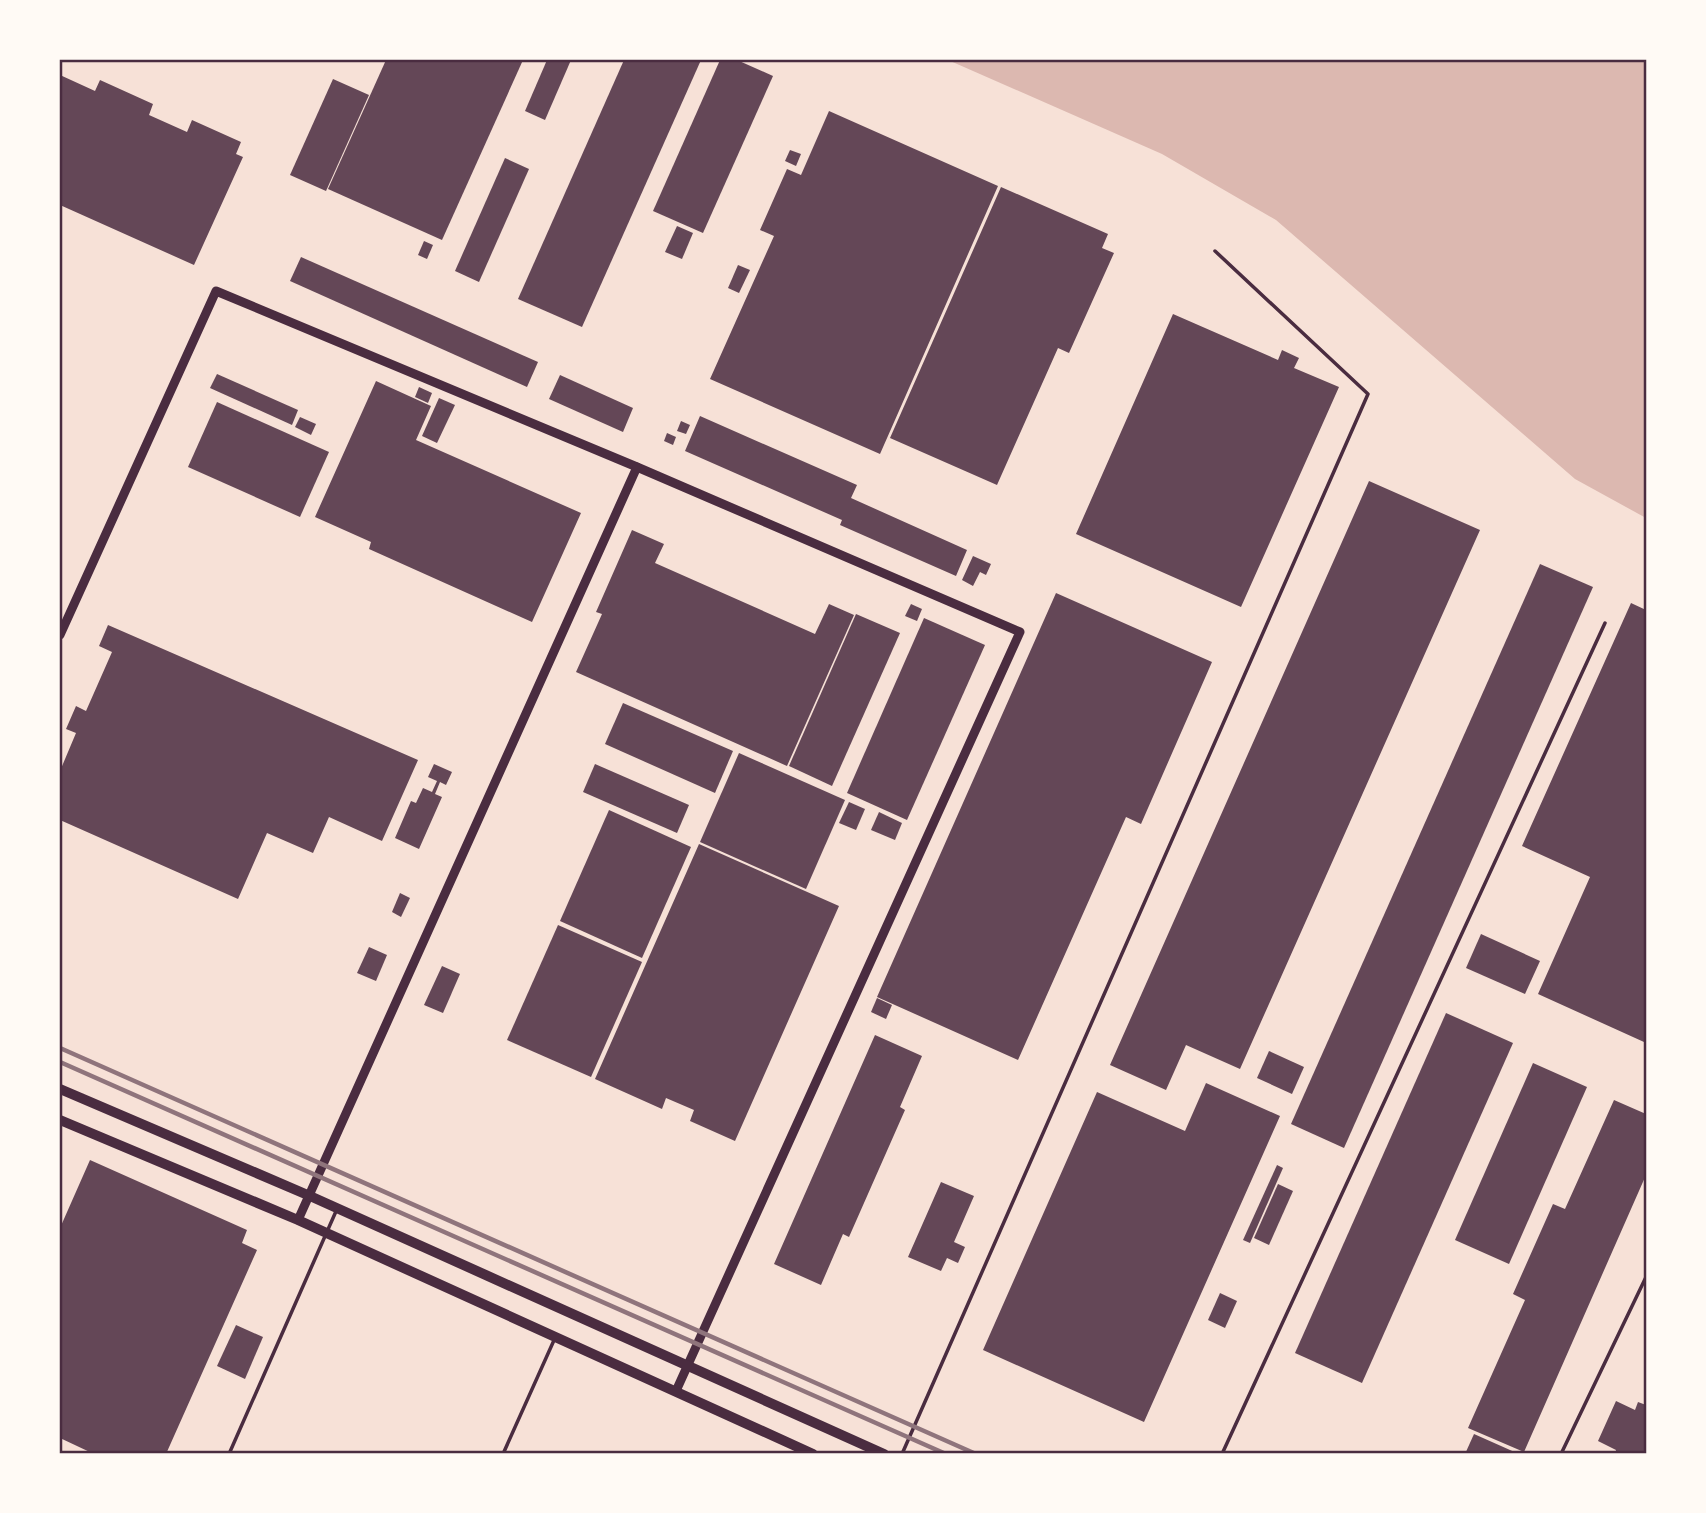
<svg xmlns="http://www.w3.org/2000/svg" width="1706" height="1513" font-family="'Noto Sans',sans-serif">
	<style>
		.water { fill: #dcb8b0 }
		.building { fill: #644757 }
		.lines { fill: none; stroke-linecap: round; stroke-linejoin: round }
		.service { stroke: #4a2c40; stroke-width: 3.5 }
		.tertiary { stroke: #4a2c40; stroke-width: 9 }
		.primary { stroke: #4a2c40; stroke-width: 10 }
		.rail { stroke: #8f747c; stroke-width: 4.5 }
		.neatline { fill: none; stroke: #4a2c40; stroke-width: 2.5 }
	</style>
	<rect width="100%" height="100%" fill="#f7e1d7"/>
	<!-- water -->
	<polygon class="water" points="948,60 1646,60 1646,518 1575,479 1276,220 1162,154"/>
	<!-- building -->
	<g class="building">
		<polygon points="386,60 523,60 442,240 328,189"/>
		<polygon points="547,60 571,60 545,120 525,111"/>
		<polygon points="624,60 701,60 582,327 518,299"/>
		<polygon points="720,60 737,60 773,76 703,233 653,211"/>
		<polygon points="60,75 95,91 100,80 153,104 149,115 187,132 192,120 241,142 236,154 243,157 194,265 60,205"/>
		<polygon points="333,79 369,95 326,191 290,175"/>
		<polygon points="829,111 998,186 880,454 710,379 774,236 760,230 787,169 801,175"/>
		<polygon points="790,150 801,154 796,166 785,161"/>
		<polygon points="505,158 529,169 479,282 455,271"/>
		<polygon points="1001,187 1108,234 1102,248 1114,253 1069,353 1058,348 997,485 890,438"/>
		<polygon points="677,226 693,233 682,259 665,252"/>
		<polygon points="424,241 433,245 427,259 418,255"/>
		<polygon points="301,257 538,362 527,387 290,281"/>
		<polygon points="738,265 750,270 739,293 728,288"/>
		<polygon points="1173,314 1278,360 1282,350 1299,358 1294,368 1339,387 1241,607 1076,534"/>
		<polygon points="217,374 298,410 292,425 210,388"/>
		<polygon points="560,375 633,408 623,432 549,399"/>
		<polygon points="376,381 431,406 416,440 581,513 532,622 369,549 371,542 315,517"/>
		<polygon points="419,387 432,393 428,403 415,397"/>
		<polygon points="439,398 455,405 437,443 422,436"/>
		<polygon points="217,402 329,452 300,517 188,467"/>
		<polygon points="700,416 857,485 851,498 967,550 956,576 840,525 842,520 685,451"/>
		<polygon points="300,417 316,424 311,435 295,427"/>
		<polygon points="681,421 690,425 686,434 677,431"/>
		<polygon points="667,433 676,437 673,445 664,441"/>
		<polygon points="1369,481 1480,530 1240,1069 1186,1045 1166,1090 1110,1065"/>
		<polygon points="632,530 664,544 655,563 815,634 829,604 854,615 787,766 576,672 602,614 596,612"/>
		<polygon points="973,556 991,564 986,575 980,572 973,586 962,580"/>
		<polygon points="1540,564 1593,587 1344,1148 1291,1124"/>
		<polygon points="1056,593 1212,662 1141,824 1126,817 1018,1060 877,997"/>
		<polygon points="1631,603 1646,610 1646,1037 1644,1042 1538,994 1590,877 1522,846"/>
		<polygon points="911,604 922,609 917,621 905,616"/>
		<polygon points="856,614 900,633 832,786 789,766"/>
		<polygon points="924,618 985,645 907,820 847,793"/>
		<polygon points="108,625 418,760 382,841 329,817 313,853 267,833 238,899 60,820 60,771 76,733 66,729 76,706 86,711 112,652 99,646"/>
		<polygon points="623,703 733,751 715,793 605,744"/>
		<polygon points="739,753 845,800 806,889 700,842"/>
		<polygon points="434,764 452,772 446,785 440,782 435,794 442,797 419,849 395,838 411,801 416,803 423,788 432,792 437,781 428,777"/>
		<polygon points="595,764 689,805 677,833 583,792"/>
		<polygon points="849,802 865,809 856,830 839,823"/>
		<polygon points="609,810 691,847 642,958 560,921"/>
		<polygon points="879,812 902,823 895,840 871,830"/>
		<polygon points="699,844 839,906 735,1141 690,1121 694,1110 666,1098 662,1109 595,1079"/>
		<polygon points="400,893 410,898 401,917 392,912"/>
		<polygon points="558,925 642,962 591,1077 507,1040"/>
		<polygon points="1481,934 1540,961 1525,994 1466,968"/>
		<polygon points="369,947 387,955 376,981 357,973"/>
		<polygon points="442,966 460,974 443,1013 424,1005"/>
		<polygon points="877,998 892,1005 886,1019 871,1012"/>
		<polygon points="1446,1013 1513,1043 1362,1383 1295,1353"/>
		<polygon points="875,1035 922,1056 900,1107 905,1110 849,1237 843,1234 821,1285 774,1264"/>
		<polygon points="1269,1051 1304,1067 1292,1094 1257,1078"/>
		<polygon points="1533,1063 1587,1087 1509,1264 1455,1240"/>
		<polygon points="1206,1083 1280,1116 1144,1422 983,1350 1097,1092 1185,1131"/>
		<polygon points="1614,1100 1646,1114 1646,1175 1524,1452 1468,1428 1525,1300 1513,1294 1553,1204 1565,1209"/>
		<polygon points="90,1160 247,1230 242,1243 257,1250 166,1454 94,1454 60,1438 60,1228"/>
		<polygon points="1277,1165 1283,1168 1250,1243 1243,1240"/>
		<polygon points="941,1182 974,1196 954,1242 965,1247 958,1263 947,1258 941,1271 908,1257"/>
		<polygon points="1278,1184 1293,1191 1269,1245 1254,1238"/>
		<polygon points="1220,1293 1237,1301 1225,1328 1208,1320"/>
		<polygon points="236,1325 263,1337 245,1379 217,1366"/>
		<polygon points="1616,1401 1635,1410 1638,1402 1646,1405 1646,1454 1615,1454 1616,1450 1598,1441"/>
		<polygon points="1474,1434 1519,1454 1465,1454"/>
	</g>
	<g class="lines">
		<!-- service -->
		<g class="service">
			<polyline points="229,1454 337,1209"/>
			<polyline points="503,1454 555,1338"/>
			<polyline points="902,1454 1368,394 1215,251"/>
			<polyline points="1222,1454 1605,623"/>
			<polyline points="1561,1454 1646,1277"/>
		</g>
		<!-- tertiary -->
		<g class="tertiary">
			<polyline points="60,635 216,291 637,467 1020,632 676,1391"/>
			<polyline points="298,1220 637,467"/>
		</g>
		<!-- primary -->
		<g class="primary">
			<polyline points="60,1089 310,1196 884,1454"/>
			<polyline points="60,1120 298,1220 813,1454"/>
		</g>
		<!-- rail -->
		<g class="rail">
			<polyline points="60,1048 976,1454"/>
			<polyline points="60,1062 946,1454"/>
		</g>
	</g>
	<!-- border -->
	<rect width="1706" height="1513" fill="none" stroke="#fffaf5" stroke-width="122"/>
	<rect x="61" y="61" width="1584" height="1391" class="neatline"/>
</svg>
